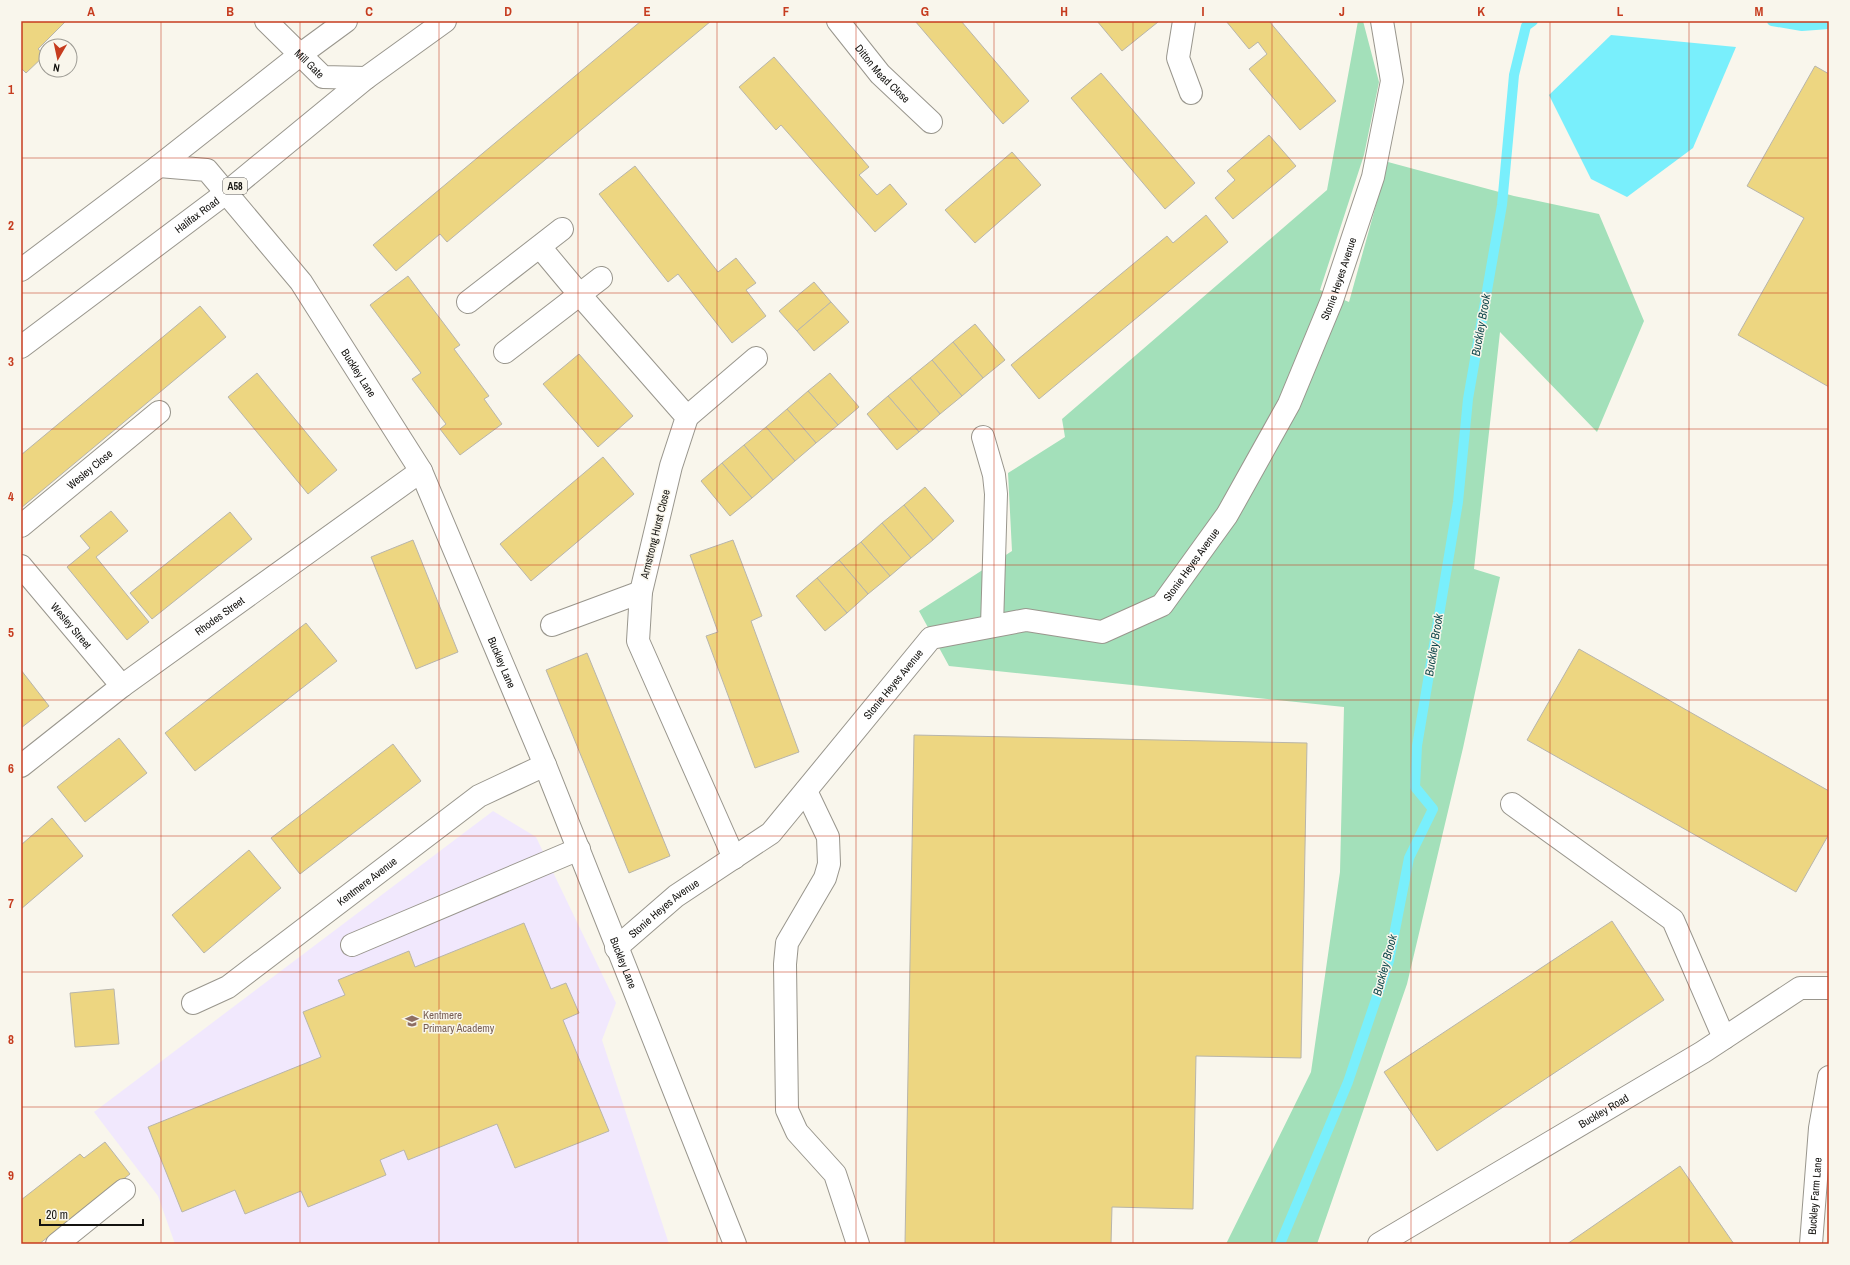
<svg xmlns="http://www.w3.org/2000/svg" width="1850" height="1265" font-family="'Archivo Narrow',sans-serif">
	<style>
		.education { fill: #f1e8fd }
		.green { fill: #a3e0ba }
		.water { fill: #79effc }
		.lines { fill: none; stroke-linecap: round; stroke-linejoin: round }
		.stream { stroke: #79effc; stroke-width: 10 }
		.building { fill: #edd681; stroke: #b8b5ab }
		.minor-casing { stroke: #99968d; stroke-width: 24 }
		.highway-casing { stroke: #99968d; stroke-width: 24 }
		.minor { stroke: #fff; stroke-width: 22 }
		.highway { stroke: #fff; stroke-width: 22 }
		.grid { fill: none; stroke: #c63c1f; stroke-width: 1; stroke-opacity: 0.55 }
		.labels { text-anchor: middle; stroke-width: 3; stroke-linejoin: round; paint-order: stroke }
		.shield { fill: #f9f6ec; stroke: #595752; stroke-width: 1 }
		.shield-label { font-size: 10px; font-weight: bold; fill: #141310 }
		.street-label { font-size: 11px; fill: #141310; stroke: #f9f6ec }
		.education-label { font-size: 11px; fill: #785e54; stroke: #f9f6ec; text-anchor: start }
		.water-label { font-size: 12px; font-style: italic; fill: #13494e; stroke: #f9f6ec }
		.neatline { fill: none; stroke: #c63c1f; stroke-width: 1.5 }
		.grid-label { font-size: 13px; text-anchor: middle; font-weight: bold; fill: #c63c1f }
	</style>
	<rect width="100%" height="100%" fill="#f9f6ec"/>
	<!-- education -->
	<polygon class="education" points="493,811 536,837 616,1003 602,1040 669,1244 175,1244 158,1196 94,1112"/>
	<!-- green -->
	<polygon class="green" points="1358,21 1363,21 1379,82 1364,155 1320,290 1349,302 1388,162 1514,196 1599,214 1644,321 1597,432 1500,332 1474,569 1500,577 1463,748 1407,984 1317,1244 1226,1244 1311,1072 1340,872 1344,707 949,666 919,611 1012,551 1008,473 1065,437 1062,419 1327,190"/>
	<!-- water -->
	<polygon class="water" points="1611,35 1736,47 1693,148 1627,197 1591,179 1549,95"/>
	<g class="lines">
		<!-- stream -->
		<g class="stream">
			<polyline points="1772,21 1802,26 1829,24"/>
			<polyline points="1280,1244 1348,1082 1389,961 1409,858 1433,809 1415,787 1417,746 1458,502 1468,399 1502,205 1514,75 1526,26 1533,21"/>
		</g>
	</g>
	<!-- building -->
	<g class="building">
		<polygon points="21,21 66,21 38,49 45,55 26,73 21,68"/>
		<polygon points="641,21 711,21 447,242 440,234 396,271 373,245"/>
		<polygon points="915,21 961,21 1029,101 1003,124"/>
		<polygon points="1097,21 1157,21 1158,22 1122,51"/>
		<polygon points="1226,21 1269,21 1336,101 1300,130 1249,69 1267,54 1258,42 1249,49"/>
		<polygon points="774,57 869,167 859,175 877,195 890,184 907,204 875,232 781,125 776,130 739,87"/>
		<polygon points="1815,66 1829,74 1829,387 1738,335 1804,218 1747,186"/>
		<polygon points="1101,73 1195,183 1165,209 1071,98"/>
		<polygon points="1269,135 1296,166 1233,219 1215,198 1235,180 1227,171"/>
		<polygon points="1012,152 1041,185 975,243 945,210"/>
		<polygon points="635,166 718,272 736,258 756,283 746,290 766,316 732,343 678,274 668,282 599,194"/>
		<polygon points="1206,215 1228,242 1039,399 1011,365 1167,236 1173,243"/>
		<polygon points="408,276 460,345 454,349 489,396 484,399 502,424 460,455 440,429 446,424 412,379 421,373 370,305"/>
		<polygon points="814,282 831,302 797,331 779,311"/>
		<polygon points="831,302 849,322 814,351 797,331"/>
		<polygon points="200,306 226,337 21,508 21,455"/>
		<polygon points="975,324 1005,360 983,378 953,342"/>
		<polygon points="953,342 983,378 962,396 932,360"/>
		<polygon points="579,354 633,416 598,447 543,384"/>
		<polygon points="932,360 962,396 940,414 910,378"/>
		<polygon points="257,373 337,470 308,494 228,397"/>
		<polygon points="830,373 859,407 838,425 808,391"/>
		<polygon points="910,378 940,414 919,432 888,396"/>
		<polygon points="808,391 838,425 816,443 787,409"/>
		<polygon points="888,396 919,432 897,450 867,414"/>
		<polygon points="787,409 816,443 795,461 766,427"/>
		<polygon points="766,427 795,461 773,480 744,445"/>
		<polygon points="744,445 773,480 752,498 722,463"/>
		<polygon points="603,457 634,494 531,581 500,544"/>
		<polygon points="722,463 752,498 730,516 701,481"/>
		<polygon points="925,487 954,521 933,540 904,505"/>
		<polygon points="904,505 933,540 911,558 882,523"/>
		<polygon points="111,511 128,531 96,557 149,622 127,640 67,567 90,548 80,536"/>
		<polygon points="230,512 252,539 152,619 130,593"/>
		<polygon points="882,523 911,558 890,576 861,542"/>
		<polygon points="413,540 458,652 416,669 371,557"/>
		<polygon points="733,540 762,616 751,621 799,752 755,768 706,636 718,632 690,555"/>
		<polygon points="861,542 890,576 868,594 839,560"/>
		<polygon points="839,560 868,594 847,613 817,578"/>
		<polygon points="817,578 847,613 825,631 796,596"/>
		<polygon points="306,623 337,661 195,771 165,733"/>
		<polygon points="1579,649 1829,791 1829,834 1796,892 1527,740"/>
		<polygon points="587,653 670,856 629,873 546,670"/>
		<polygon points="21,670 49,706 21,728"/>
		<polygon points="914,735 1307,743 1301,1058 1196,1056 1193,1209 1112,1207 1111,1244 905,1244"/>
		<polygon points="119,738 147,773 85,822 57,787"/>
		<polygon points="393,744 421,781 300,874 271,838"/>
		<polygon points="52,818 83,856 21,909 21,845"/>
		<polygon points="249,850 281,888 204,953 172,915"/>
		<polygon points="1612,921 1664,1000 1437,1151 1384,1072"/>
		<polygon points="524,923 551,989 566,983 579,1013 563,1020 609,1131 515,1168 497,1124 408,1160 404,1150 380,1160 386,1175 308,1207 301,1191 245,1214 235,1190 182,1212 148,1127 321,1057 303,1012 345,995 338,980 409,951 415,967"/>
		<polygon points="114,989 119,1044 75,1047 70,993"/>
		<polygon points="105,1142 130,1174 39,1244 21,1244 21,1200 80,1154 84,1158"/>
		<polygon points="1680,1166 1734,1244 1567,1244"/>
	</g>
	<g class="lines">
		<!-- minor casing -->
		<g class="minor-casing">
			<g id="minor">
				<path id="s1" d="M266,21L323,77L366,78"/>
				<path id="s2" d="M838,21L880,74L931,122"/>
				<polyline points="1184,21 1178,58 1191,93"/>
				<path id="s3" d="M159,166L207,170L301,282L421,471L545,765L735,1244"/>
				<polyline points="540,247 580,295 687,417 671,466 641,592 638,641 734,858"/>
				<polyline points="468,302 562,229"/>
				<polyline points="505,352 601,278"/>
				<polyline points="687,417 756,358"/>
				<polyline points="983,437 994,475 996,494 992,626"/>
				<path id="s4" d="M21,526L159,412"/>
				<path id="s5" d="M21,566L122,686"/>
				<polyline points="552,625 641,592"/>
				<path id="s6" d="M21,766L122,686L421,471"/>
				<polyline points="806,791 828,837 829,864 825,878 787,943 785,964 787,1110 797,1132 835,1174 858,1244"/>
				<polyline points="1512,804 1673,920 1724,1038"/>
				<polyline points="352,945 579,849"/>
				<path id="s7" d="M616,948L676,896L771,833L931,638L1026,620L1102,632L1162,605L1227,515L1289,404L1332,300L1373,177L1392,81L1382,21"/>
				<path id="s8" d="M193,1003L228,987L479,796L545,765"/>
				<polyline points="57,1244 124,1190"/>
				<path id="s9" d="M1379,1244L1703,1052L1800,988H1829"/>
				<path id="s10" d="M1811,1244L1820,1128L1829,1077"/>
			</g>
		</g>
		<!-- highway casing -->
		<g class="highway-casing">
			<g id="highway">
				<polyline points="21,270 159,166 301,54 346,21"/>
				<path id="s11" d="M21,347L226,193L366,78L445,21"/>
			</g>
		</g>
		<!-- minor -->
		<use href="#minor" class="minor"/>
		<!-- highway -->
		<use href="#highway" class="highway"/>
	</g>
	<!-- grid -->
	<path class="grid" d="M161,21V1244M300,21V1244M439,21V1244M578,21V1244M717,21V1244M856,21V1244M994,21V1244M1133,21V1244M1272,21V1244M1411,21V1244M1550,21V1244M1689,21V1244M21,158H1829M21,293H1829M21,429H1829M21,565H1829M21,700H1829M21,836H1829M21,972H1829M21,1107H1829"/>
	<!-- icons -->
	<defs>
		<g id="school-bare" transform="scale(1.08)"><path d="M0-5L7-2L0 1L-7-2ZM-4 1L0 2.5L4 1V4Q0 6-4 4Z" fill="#8d6e63" stroke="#f9f6ec" stroke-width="2.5" paint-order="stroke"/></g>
	</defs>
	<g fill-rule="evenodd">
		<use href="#school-bare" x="412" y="1021"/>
	</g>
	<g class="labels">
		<!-- shield labels -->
		<rect class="shield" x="223" y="178" width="24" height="16" rx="3"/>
		<g class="shield-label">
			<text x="235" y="190">A58</text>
		</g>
		<!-- street labels -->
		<g class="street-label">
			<text dy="4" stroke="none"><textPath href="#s1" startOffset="61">Mill Gate</textPath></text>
			<text dy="4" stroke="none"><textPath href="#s2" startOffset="69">Ditton Mead Close</textPath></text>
			<text dy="4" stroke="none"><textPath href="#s11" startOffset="220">Halifax Road</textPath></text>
			<text dy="4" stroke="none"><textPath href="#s7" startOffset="1058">Stonie Heyes Avenue</textPath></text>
			<text dy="4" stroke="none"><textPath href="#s3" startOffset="302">Buckley Lane</textPath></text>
			<text dy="4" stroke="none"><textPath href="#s4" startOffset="89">Wesley Close</textPath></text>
			<text transform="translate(655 534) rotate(-76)" y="4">Armstrong Hurst Close</text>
			<text dy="4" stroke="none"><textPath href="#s7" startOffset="735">Stonie Heyes Avenue</textPath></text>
			<text dy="4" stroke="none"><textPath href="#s6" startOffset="249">Rhodes Street</textPath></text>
			<text dy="4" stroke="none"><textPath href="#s5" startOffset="78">Wesley Street</textPath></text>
			<text dy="4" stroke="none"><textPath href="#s3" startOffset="626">Buckley Lane</textPath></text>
			<text dy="4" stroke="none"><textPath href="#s7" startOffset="386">Stonie Heyes Avenue</textPath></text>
			<text dy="4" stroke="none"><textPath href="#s8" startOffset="213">Kentmere Avenue</textPath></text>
			<text dy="4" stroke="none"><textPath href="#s7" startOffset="62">Stonie Heyes Avenue</textPath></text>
			<text dy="4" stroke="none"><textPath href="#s3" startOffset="950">Buckley Lane</textPath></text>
			<text dy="4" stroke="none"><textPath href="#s9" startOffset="261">Buckley Road</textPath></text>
			<text dy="4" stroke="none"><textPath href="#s10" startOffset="48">Buckley Farm Lane</textPath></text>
		</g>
		<!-- education labels -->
		<g class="education-label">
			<text x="423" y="1019">Kentmere<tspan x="423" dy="13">Primary Academy</tspan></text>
		</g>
		<!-- water labels -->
		<g class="water-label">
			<text transform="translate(1481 325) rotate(-80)" y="4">Buckley Brook</text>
			<text transform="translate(1434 645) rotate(-81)" y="4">Buckley Brook</text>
			<text transform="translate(1385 965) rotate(-75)" y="4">Buckley Brook</text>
		</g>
	</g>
	<!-- border -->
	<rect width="1850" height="1265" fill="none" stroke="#f9f6ec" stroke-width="44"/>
	<!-- north arrow -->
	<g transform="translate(58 58) rotate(189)"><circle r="19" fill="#f9f6ec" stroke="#9d9b94"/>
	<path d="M0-3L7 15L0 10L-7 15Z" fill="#c63c1f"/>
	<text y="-6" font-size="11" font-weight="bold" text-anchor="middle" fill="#141310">N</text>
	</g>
	<!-- scale -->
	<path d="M40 1219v6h103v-6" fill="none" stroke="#141310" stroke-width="2"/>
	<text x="46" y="1219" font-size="12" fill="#141310" stroke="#f9f6ec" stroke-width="3" paint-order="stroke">20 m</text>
	<rect x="22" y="22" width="1806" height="1221" class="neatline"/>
	<g class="grid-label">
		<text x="91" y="16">A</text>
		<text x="230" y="16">B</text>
		<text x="369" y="16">C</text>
		<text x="508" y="16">D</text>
		<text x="647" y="16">E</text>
		<text x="786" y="16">F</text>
		<text x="925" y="16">G</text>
		<text x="1064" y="16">H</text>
		<text x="1203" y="16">I</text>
		<text x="1342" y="16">J</text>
		<text x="1481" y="16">K</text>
		<text x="1620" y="16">L</text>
		<text x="1759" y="16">M</text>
		<text x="11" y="94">1</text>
		<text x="11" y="230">2</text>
		<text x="11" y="366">3</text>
		<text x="11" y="501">4</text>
		<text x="11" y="637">5</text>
		<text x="11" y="773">6</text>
		<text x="11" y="908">7</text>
		<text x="11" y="1044">8</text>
		<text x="11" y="1180">9</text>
	</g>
</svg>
